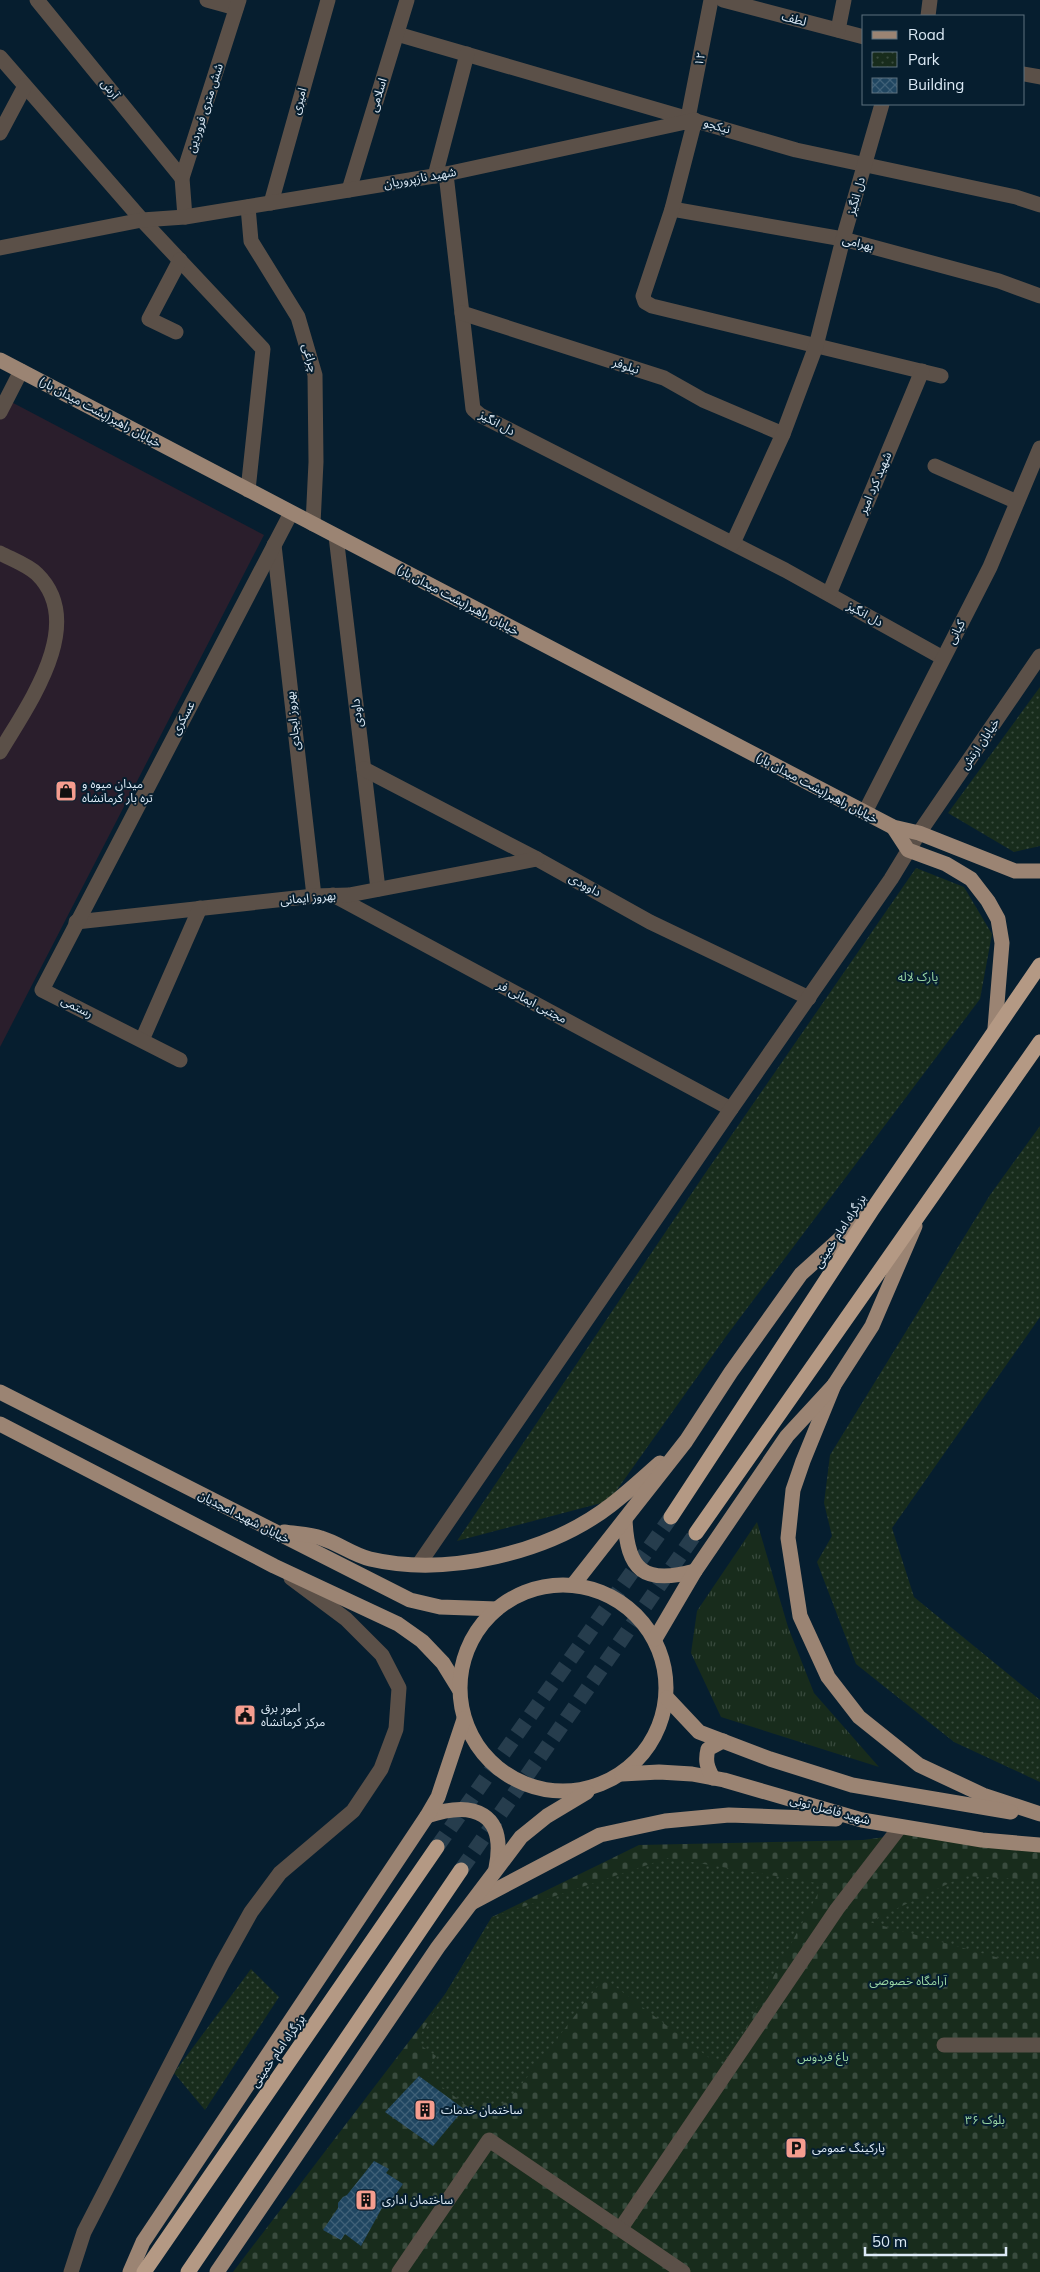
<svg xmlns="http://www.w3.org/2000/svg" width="1040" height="2272" font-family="Mulish,'Noto Sans Arabic',sans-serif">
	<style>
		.commercial { fill: #2a1e2c }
		.grass { fill: url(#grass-tufts) }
		.cemetery { fill: url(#cemetery-stones) }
		.park { fill: url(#park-dots) }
		.building { fill: url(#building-cross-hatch) }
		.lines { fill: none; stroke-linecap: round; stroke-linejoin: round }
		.highway-tunnel { stroke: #263d4d; stroke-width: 15; stroke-dasharray: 15 8; stroke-linecap: butt }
		.minor { stroke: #5b5048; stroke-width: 15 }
		.major { stroke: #9b8473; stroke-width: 15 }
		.highway { stroke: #b49984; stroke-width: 15 }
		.labels { text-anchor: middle; stroke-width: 4; stroke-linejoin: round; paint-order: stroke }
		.street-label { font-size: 12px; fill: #dceaf6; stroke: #061e2f }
		.poi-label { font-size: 12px; fill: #dceaf6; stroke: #061e2f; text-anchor: start }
		.park-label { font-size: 12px; fill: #99d6a4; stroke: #061e2f }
	</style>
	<defs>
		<pattern id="grass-tufts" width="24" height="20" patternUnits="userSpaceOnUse" patternTransform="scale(1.25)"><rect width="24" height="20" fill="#182c1c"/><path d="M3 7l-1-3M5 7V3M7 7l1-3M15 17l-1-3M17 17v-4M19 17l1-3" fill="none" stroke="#394b3e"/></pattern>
		<pattern id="cemetery-stones" width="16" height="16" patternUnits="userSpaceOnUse" patternTransform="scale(1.25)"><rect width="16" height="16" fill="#182c1c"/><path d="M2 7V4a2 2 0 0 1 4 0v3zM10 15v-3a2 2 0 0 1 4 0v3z" fill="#394b3e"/></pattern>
		<pattern id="park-dots" width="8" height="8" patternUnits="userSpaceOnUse" patternTransform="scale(1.25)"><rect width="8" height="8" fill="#182c1c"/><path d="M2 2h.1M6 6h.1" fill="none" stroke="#394b3e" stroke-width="1.8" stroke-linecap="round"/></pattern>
		<pattern id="building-cross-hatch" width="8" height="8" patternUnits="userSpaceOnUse" patternTransform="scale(1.25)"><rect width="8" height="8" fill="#204661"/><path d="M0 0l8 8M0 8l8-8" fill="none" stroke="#406178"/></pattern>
	</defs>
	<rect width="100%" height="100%" fill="#061e2f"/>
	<!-- commercial -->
	<polygon class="commercial" points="0,396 264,535 0,1047"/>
	<!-- grass -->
	<polygon class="grass" points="757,1522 788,1627 814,1693 879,1767 721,1717 691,1653 697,1611"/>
	<!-- cemetery -->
	<polygon class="cemetery" points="929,1831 1040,1844 1040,2272 233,2272 446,1993 492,1917 639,1845 863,1840"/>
	<!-- park -->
	<g class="park">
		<polygon points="1040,687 1040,846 1014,852 948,813"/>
		<polygon points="916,868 964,887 992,934 980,999 727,1335 609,1501 457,1541 704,1175"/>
		<polygon points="1040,1126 1040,1317 892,1528 914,1597 1040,1700 1040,1782 954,1742 856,1664 817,1562 832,1536 824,1503 830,1455 990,1195"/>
		<polygon points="668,1858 823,1884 724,2069 604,1978 518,2089 491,2115 485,2116 488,2098 481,2100 471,2109 425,2074 436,2056 416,2042 492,1917"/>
		<polygon points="964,1876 1040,1880 1040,1960 1003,1959 869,1922"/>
		<polygon points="251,1969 279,1997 205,2110 174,2073"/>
	</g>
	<!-- building -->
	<g class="building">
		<polygon points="419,2076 464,2109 433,2146 385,2112"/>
		<polygon points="374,2161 389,2169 386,2173 403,2184 385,2209 383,2206 361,2246 345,2234 341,2240 323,2230 338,2208 338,2203 343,2197 347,2195"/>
	</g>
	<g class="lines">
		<!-- highway-tunnel -->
		<g class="highway-tunnel">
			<polyline points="437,1847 671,1517"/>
			<polyline points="461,1870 696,1533"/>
		</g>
		<!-- minor -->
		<g class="minor">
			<polyline points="37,0 182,178"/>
			<polyline points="207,0 236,8"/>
			<polyline points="723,0 864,37"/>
			<polyline points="928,16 930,0"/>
			<polyline points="838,30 844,0"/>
			<polyline points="397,34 796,150 1016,197 1040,205"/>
			<polyline points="0,57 142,220 263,349 248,490"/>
			<polyline points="1024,74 1040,77"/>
			<polyline points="688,118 711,0"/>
			<polyline points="0,133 25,86"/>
			<polyline points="446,174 473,409 480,415 785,570 943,658"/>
			<polyline points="435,176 467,54"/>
			<polyline points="349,190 407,0"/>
			<polyline points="271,203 328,0"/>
			<polyline points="248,207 251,241 298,317 315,375 316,462 313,524"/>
			<polyline points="672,209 843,239 999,281 1040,296"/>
			<polyline points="185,217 182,178 239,0"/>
			<polyline points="0,248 142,220 185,217 446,174 695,120 672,209 643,296 645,302 652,306 941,376"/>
			<polyline points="462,313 664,378 703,400 783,434"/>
			<polyline points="176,332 149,319 180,260"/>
			<polyline points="0,412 21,371"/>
			<polyline points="935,466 1017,502"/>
			<polyline points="336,536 378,889"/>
			<polyline points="733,543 783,434 816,346 843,239 882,104"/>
			<polyline points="274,545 314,896"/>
			<path d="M0,553C11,559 28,565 37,574C88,624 27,706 0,752"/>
			<polyline points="829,594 922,371"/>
			<polyline points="364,769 537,859 650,922 809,998"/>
			<polyline points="865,812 990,567 1040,448"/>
			<polyline points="333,895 731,1109"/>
			<polyline points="76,922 314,896 349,895 537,859"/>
			<polyline points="142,1040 200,908"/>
			<polyline points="180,1060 42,990 291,513"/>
			<polyline points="419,1564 731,1109 891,879 919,833 1040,656"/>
			<polyline points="944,2045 1040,2045"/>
			<polyline points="621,2228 837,1909 900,1827"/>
			<polyline points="71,2272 84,2232 222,1964 251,1912 280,1873 353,1811 381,1769 396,1729 399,1688 382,1655 346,1619 291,1578"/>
			<polyline points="399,2272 489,2140 683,2272"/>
		</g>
		<!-- major -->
		<g class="major">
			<polyline points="0,360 893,827 919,833 1015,871 1040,871"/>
			<polyline points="893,827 908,850 946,864 971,879 988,901 998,919 1002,943 995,1028"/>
			<polyline points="834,1385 803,1461 793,1490 788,1538 800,1616 828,1677 859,1717 919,1765 983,1795 1040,1814"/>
			<polyline points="0,1392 410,1600 440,1607 497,1609"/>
			<polyline points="0,1424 274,1566 398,1624 422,1641 443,1663 459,1689"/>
			<path d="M625,1519C627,1571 644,1585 695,1571"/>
			<path d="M284,1532C296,1534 310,1534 321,1538C338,1543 353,1555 370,1559C447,1577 549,1553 611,1505C628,1492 644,1477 660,1463"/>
			<polyline points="573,1585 686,1441 731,1372 801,1274 865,1216"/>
			<circle cx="563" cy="1688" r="103"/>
			<polyline points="655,1639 695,1571 787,1436 834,1385 872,1326 915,1226"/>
			<polyline points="667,1698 699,1732 770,1759 852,1785 1011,1812"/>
			<polyline points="622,1774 659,1772 692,1774 724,1780 862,1820 982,1840 1040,1845"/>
			<path d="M713,1778C707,1767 705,1761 708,1749L723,1741"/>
			<path d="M427,1816C474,1800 507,1813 496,1868"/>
			<polyline points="473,1902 600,1835 665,1821 729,1815 836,1819"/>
			<polyline points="130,2272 143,2242 427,1816 438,1797 464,1719"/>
			<polyline points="217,2272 438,1947 521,1837 547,1816 587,1792"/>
		</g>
		<!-- highway -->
		<g class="highway">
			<polyline points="671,1517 872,1210 1040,965"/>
			<polyline points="696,1533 1040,1042"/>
			<polyline points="144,2272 437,1847"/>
			<polyline points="188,2272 461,1870"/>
		</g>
	</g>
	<!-- icons -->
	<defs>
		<g id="shop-square" transform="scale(1.125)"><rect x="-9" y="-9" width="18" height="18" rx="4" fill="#f59d8f" stroke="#061e2f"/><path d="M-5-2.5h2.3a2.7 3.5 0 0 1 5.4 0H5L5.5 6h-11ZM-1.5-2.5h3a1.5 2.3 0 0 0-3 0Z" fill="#111"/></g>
		<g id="civic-square" transform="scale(1.125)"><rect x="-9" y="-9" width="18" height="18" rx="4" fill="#f59d8f" stroke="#061e2f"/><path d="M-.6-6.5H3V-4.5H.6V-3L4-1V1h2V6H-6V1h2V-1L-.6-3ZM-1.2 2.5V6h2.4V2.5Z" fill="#111"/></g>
		<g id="building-square" transform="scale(1.125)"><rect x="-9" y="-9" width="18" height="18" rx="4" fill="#f59d8f" stroke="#061e2f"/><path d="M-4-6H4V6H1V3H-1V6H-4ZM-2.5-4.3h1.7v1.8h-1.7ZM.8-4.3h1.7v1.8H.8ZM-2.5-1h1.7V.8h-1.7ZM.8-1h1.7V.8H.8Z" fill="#111"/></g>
		<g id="parking-square" transform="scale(1.125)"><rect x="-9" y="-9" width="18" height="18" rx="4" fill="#f59d8f" stroke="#061e2f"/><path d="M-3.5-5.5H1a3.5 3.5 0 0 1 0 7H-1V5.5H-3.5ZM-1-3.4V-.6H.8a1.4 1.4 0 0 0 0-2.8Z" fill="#111"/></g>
	</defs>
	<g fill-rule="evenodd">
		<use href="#shop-square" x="66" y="791"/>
		<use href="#civic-square" x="245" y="1715"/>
		<use href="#building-square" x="425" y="2110"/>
		<use href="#parking-square" x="796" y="2148"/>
		<use href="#building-square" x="366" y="2200"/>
	</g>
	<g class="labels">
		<!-- street labels -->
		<g class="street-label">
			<text transform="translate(794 19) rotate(15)" y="4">لطف</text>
			<text transform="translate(700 59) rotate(-79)" y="4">۱۲</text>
			<text transform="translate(110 89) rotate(51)" y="4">آرش</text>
			<text transform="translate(378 95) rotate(-73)" y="4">اسلامی</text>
			<text transform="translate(299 101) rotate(-74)" y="4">امیری</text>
			<text transform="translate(205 108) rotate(-72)" y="4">شش متری فروردین</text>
			<text transform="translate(717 126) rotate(17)" y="4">نیکجو</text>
			<text transform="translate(420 178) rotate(-10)" y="4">شهید نازپروریان</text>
			<text transform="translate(856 196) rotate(-74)" y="4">دل انگیز</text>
			<text transform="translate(858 243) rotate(14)" y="4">بهرامی</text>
			<text transform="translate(310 358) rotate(75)" y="4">چراغی</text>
			<text transform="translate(626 366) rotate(18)" y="4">نیلوفر</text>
			<text transform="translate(100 412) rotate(28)" y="4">خیابان راهبر(پشت میدان بار)</text>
			<text transform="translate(497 423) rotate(29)" y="4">دل انگیز</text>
			<text transform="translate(875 483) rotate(-67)" y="4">شهید کرد امیر</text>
			<text transform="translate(458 600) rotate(28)" y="4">خیابان راهبر(پشت میدان بار)</text>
			<text transform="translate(865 614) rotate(29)" y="4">دل انگیز</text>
			<text transform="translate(956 632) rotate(-63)" y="4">کیانی</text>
			<text transform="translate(357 713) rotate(-97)" y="4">داودی</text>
			<text transform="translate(183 718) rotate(-62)" y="4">عسکری</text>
			<text transform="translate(293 721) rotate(-96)" y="4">بهروز ایجادی</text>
			<text transform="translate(980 744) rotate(-56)" y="4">خیابان ارتش</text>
			<text transform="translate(817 788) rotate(28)" y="4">خیابان راهبر(پشت میدان بار)</text>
			<text transform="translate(585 885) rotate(29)" y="4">داوودی</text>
			<text transform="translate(308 898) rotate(-5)" y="4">بهروز ایمانی</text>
			<text transform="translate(532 1002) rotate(28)" y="4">مجتبی ایمانی فر</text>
			<text transform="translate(77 1007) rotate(27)" y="4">رستمی</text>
			<text transform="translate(840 1231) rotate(-57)" y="4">بزرگراه امام خمینی</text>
			<text transform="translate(244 1517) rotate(27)" y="4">خیابان شهید امجدیان</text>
			<text transform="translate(830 1810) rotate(15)" y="4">شهید فاضل تونی</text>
			<text transform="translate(278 2051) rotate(-55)" y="4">بزرگراه امام خمینی</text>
		</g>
		<!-- poi labels -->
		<g class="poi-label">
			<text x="82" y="788">میدان میوه و<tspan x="82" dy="14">تره بار کرمانشاه</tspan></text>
			<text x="261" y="1712">امور برق<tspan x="261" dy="14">مرکز کرمانشاه</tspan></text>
			<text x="441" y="2114">ساختمان خدمات</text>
			<text x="812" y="2152">پارکینگ عمومی</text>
			<text x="382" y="2204">ساختمان اداری</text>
		</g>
		<!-- park labels -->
		<g class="park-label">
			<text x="918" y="981">پارک لاله</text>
			<text x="908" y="1985">آرامگاه خصوصی</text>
			<text x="823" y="2061">باغ فردوس</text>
			<text x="985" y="2124">بلوک ۳۶</text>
		</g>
	</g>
	<!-- legend -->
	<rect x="862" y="15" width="162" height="90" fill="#061e2f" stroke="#5c707f"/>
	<rect x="872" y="31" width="25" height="8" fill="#9b8473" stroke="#5c707f"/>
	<text x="908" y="40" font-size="15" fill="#dceaf6">Road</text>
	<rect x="872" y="52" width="25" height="15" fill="url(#park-dots)" stroke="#5c707f"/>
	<text x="908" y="65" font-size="15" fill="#dceaf6">Park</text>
	<rect x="872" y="78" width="25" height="15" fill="url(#building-cross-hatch)" stroke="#5c707f"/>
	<text x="908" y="90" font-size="15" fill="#dceaf6">Building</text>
	<!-- scale -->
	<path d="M865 2247v8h141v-8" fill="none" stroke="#dceaf6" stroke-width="2.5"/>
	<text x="872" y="2247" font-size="15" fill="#dceaf6" stroke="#061e2f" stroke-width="4" paint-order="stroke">50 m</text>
</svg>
